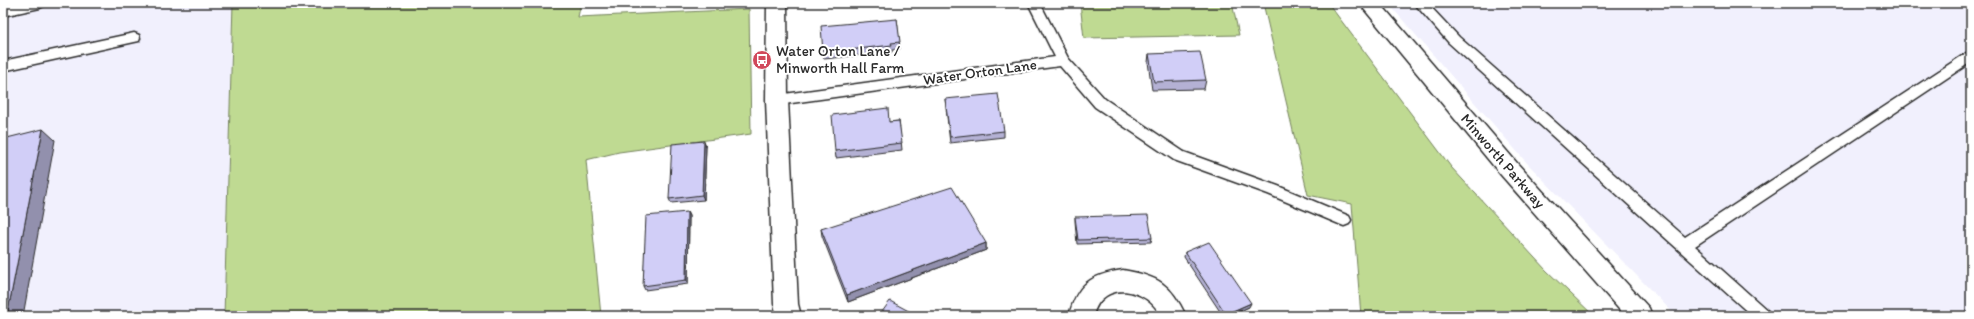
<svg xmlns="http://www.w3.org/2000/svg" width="1974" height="319" font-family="Itim,sans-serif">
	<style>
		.built { fill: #f1f0fd }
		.green { fill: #bfda92; stroke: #75825e }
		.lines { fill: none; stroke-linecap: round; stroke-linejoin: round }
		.service-casing { stroke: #2b2b2b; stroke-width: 3 }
		.minor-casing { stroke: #2b2b2b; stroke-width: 3 }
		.tertiary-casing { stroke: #2b2b2b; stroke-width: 3 }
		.service { fill: #fff; fill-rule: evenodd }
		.minor { fill: #fff; fill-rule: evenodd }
		.tertiary { fill: #fff; fill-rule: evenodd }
		.wall { fill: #b4b1d4; stroke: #2b2b2b }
		.shaded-wall { fill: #9290ad; stroke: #2b2b2b }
		.building { fill: #d1cef7; stroke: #2b2b2b }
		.labels { text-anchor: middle; stroke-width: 4; stroke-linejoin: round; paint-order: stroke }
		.poi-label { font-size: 15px; fill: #2b2b2b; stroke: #fff; text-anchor: start }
		.street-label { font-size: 15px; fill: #2b2b2b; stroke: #fff }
	</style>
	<rect width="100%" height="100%" fill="#fff"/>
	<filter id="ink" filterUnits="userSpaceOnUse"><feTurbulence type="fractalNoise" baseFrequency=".025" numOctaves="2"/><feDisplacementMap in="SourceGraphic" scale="8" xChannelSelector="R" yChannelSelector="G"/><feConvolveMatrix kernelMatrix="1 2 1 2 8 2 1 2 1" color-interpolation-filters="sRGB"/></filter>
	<g filter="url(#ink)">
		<!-- built -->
		<g class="built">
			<polygon points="3,3 233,3 224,316 3,316"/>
			<polygon points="1388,3 1971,3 1971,316 1676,316 1527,163"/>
		</g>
		<!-- green -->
		<g class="green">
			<polygon points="233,3 581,3 578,17 749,9 751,134 619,152 586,160 601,316 224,316"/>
			<polygon points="1080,3 1232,3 1239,35 1084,38"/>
			<polygon points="1263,3 1328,3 1451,167 1546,270 1594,316 1361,316 1352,204 1308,195"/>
		</g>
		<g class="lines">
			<!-- service casing -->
			<g class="service-casing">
				<g id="service">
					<polygon points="19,3 46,3 44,6 40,8 3,16 3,6"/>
					<polygon points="1028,3 1040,3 1068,58 1105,99 1184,152 1278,186 1349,216 1351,220 1349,224 1344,226 1339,224 1268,194 1174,160 1095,107 1060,66 777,105 772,104 770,100 772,96 777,95 1055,57"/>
					<polygon points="1414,3 1427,3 1459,37 1685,237 1971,50 1971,62 1695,246 1768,311 1771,316 1752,316 1449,43"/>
					<polygon points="134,33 139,35 140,38 139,41 3,71 3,61"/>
				</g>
			</g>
			<!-- minor casing -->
			<g class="minor-casing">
				<g id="minor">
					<polygon points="767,3 787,3 788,100 798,304 801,316 777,316 774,304 766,100"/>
					<path d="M1123,270C1158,276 1171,284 1186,316H1161C1147,287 1102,279 1093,316H1069C1077,284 1090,275 1123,270Z"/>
				</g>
			</g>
			<!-- tertiary casing -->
			<g class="tertiary-casing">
				<polygon id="tertiary" points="1359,3 1380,3 1517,163 1649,308 1652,316 1625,316 1501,175"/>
			</g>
			<!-- service -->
			<use href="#service" class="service"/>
			<!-- minor -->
			<use href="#minor" class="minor"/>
			<!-- tertiary -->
			<use href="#tertiary" class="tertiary"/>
		</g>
		<!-- wall -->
		<g class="wall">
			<polygon points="897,19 900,49 892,50 892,52 824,59 823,53"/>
			<polygon points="1149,54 1206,80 1204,89 1152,90 1148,62"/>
			<polygon points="945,99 1004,131 1004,137 950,143"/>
			<polygon points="899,121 902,150 836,158 835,151 889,122"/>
			<polygon points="704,141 706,146 704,200 671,203 669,199"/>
			<polygon points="687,212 689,216 688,284 645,290 643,286"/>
			<polygon points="1075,217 1152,238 1151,242 1077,244 1075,221"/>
			<polygon points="821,229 986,243 986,250 848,302 822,236"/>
			<polygon points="1185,252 1249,307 1229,316 1223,316 1184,257"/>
		</g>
		<!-- shaded-wall -->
		<g class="shaded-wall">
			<polygon points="43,129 55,140 23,316 7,316"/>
			<polygon points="704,141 706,146 704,200 702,195"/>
			<polygon points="687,212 689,216 688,284 686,280"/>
			<polygon points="986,243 986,250 848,302 847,295"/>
			<polygon points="1251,303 1249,307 1229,316 1225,316 1226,314"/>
		</g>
		<!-- building -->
		<g class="building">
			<polygon points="897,19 900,42 891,43 892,45 823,53 821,26"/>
			<polygon points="1200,52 1206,80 1154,82 1149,54"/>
			<polygon points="998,94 1004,131 950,137 945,99"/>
			<polygon points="888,108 889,122 899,121 902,143 835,151 832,115"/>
			<polygon points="43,129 7,316 3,316 3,139"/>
			<polygon points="704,141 702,195 669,199 672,144"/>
			<polygon points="952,187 986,243 847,295 821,229"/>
			<polygon points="687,212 686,280 643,286 646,216"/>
			<polygon points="1148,215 1152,238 1078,240 1075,217"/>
			<polygon points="1209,242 1251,303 1226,314 1185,252"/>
			<polygon points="890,301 918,316 879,316"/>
		</g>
	</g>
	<!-- icons -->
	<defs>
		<g id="bus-disc" transform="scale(1)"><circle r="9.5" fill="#d1495b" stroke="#fff"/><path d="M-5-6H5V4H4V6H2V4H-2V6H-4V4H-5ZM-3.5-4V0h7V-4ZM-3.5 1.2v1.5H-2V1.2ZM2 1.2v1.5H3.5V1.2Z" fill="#fff"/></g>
	</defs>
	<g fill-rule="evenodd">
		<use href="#bus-disc" x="762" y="60"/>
	</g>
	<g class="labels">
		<!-- poi labels -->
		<g class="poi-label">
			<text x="776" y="56">Water Orton Lane /<tspan x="776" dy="17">Minworth Hall Farm</tspan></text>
		</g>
		<!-- street labels -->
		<g class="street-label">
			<text transform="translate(980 72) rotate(-8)" y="5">Water Orton Lane</text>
			<text transform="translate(1503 161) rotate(49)" y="5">Minworth Parkway</text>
		</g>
	</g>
	<!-- margin -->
	<rect width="1974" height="319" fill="none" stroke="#fff" stroke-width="16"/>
	<rect x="8" y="8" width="1958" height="303" fill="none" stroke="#2b2b2b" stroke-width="1.5" filter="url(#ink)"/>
</svg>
